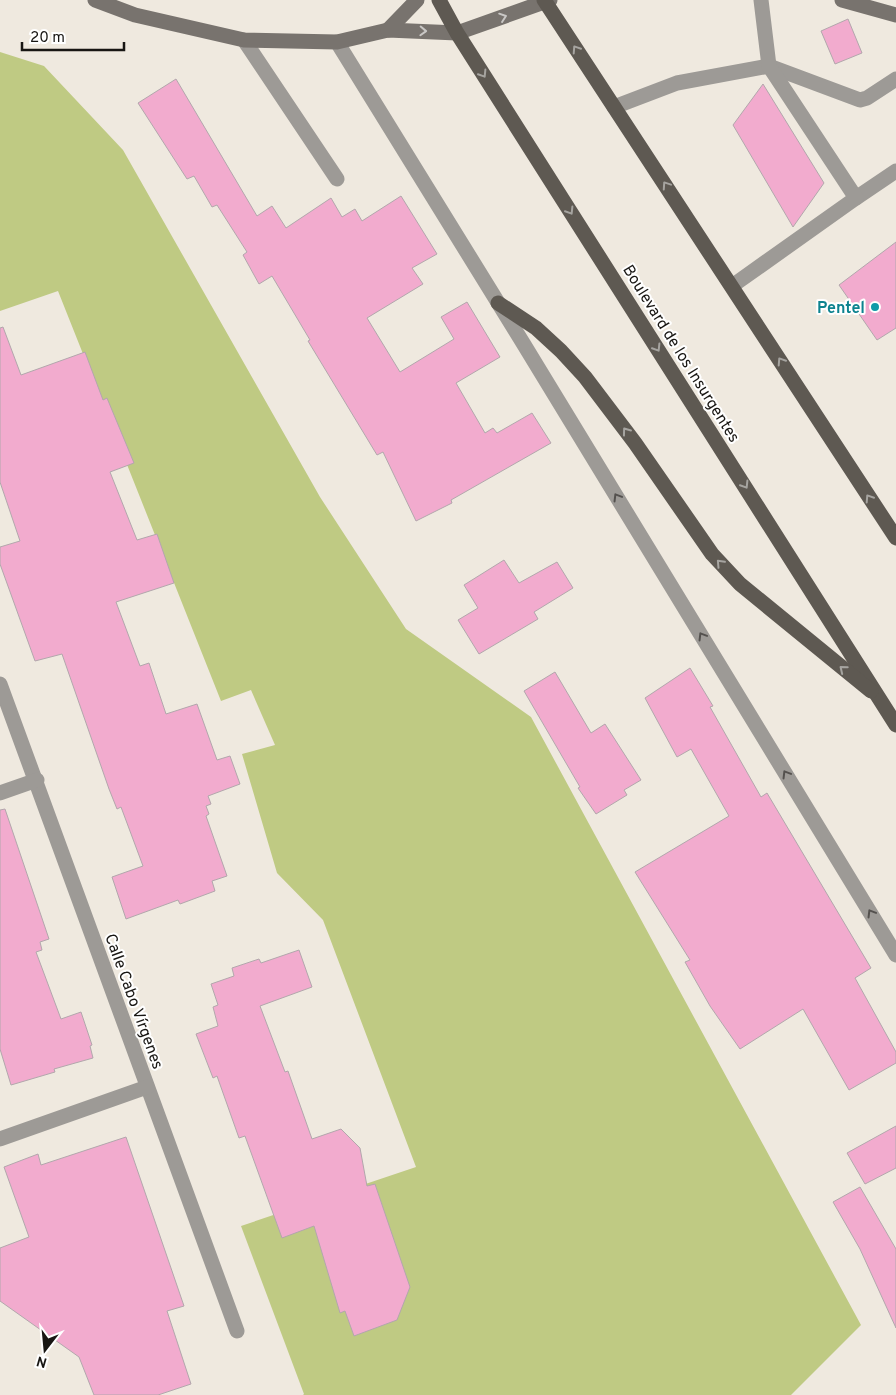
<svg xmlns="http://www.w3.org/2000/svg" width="896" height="1395" font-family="Overpass,sans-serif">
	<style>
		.green { fill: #bfca83 }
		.building { fill: #f2abce; stroke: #b2a7ac }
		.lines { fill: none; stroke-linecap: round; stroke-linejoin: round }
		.lane { stroke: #9d9a96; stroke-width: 15 }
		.street { stroke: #9d9a96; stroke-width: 15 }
		.secondary { stroke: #78736e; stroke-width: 15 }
		.primary { stroke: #5e5952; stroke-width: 15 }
		.oneway { stroke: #c9c7c5 }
		.oneway2 { stroke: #a6a4a0 }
		.oneway3 { stroke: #54514e }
		.culture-dot { fill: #0f9aa8; stroke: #fff; stroke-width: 2 }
		.labels { text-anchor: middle; stroke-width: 4; stroke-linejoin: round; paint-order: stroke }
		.culture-label { font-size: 16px; font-weight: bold; fill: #0d838f; stroke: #fff; text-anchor: end }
		.street-label { font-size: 16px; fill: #181613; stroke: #fff }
	</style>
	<rect width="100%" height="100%" fill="#efe9df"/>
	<!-- green -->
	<polygon class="green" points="0,52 44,66 123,150 320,497 406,629 531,717 861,1325 791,1395 303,1395 304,1394 241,1226 416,1167 323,920 277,873 242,754 275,745 251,690 221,701 58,291 0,311"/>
	<!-- building -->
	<g class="building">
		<polygon points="848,19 862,53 835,64 821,31"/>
		<polygon points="176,79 257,216 272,206 286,228 331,198 342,217 355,209 362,221 401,196 437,254 412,268 423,284 367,318 400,372 454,339 441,317 467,302 500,357 456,383 485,433 493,428 497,433 532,413 551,443 451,500 452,503 416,521 383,452 377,455 308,341 310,340 272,276 259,284 243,255 247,252 217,205 212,207 194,176 187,179 138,103"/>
		<polygon points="763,84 824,183 793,227 733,125"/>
		<polygon points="896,242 896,328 877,340 839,285"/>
		<polygon points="3,327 21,375 85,352 103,400 107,398 134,463 110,472 137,540 157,534 174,583 116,602 140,666 149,663 166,714 197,704 217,760 230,756 240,784 208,796 211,804 206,806 209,814 206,816 227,876 212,881 215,891 180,904 178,900 126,919 112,877 143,866 121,807 117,809 109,789 62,654 35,661 0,564 0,547 20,541 0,482 0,328"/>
		<polygon points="504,560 519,583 557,562 573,588 534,612 538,619 479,654 458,620 478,608 464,585"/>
		<polygon points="690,668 713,706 710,707 761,797 767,793 871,968 855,978 896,1052 896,1063 849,1090 803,1009 740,1049 710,1006 685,962 690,960 635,872 729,816 691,749 677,757 645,698"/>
		<polygon points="555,672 591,733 605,724 641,780 624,790 627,795 596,814 578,788 580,787 524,691"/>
		<polygon points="5,809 49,939 40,942 42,950 36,952 61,1019 81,1012 92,1045 90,1046 93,1058 54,1069 55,1072 11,1085 0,1049 0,810"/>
		<polygon points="299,950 312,987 260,1006 285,1072 288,1071 312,1139 341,1129 360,1148 367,1186 375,1184 410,1287 397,1320 354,1336 345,1311 340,1313 314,1226 282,1238 245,1136 239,1138 217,1076 213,1078 196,1034 218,1026 213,1007 218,1005 211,984 234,976 232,968 259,959 261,963"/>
		<polygon points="896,1126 896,1168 865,1184 847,1153"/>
		<polygon points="126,1137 184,1306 167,1311 191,1384 158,1395 94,1395 79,1357 0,1301 0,1248 29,1237 4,1167 38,1154 41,1165"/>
		<polygon points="860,1187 896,1249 896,1328 860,1249 833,1202"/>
	</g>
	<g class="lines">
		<!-- lane -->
		<g class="lane">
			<polyline points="244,40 337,179"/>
			<polyline points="614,107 677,83 769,66 860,100 867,98 896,79"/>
			<polyline points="856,198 896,171"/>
			<polyline points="732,286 856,198 769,66 761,0"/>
		</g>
		<!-- street -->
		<g class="street">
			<polyline points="337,42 523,343 896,955"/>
			<polyline points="0,684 237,1331"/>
			<polyline points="0,793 37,780"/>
			<polyline points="0,1139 147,1087"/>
		</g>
		<!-- secondary -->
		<g class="secondary">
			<polyline points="95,0 135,15 244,40 337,42 388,30 457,33 550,0"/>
			<polyline points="842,0 896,15"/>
			<polyline points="388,30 417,0"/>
		</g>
		<!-- primary -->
		<g class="primary">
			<polyline points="439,0 457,33 896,725"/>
			<polyline points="544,0 896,538"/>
			<polyline points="498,303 536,328 561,351 585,377 635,443 712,554 740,584 871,691"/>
		</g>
	</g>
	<!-- one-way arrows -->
	<defs><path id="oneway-chevron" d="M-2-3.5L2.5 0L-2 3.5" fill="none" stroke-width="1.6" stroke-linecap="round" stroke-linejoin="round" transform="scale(1.25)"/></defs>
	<g class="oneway">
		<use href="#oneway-chevron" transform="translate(503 17) rotate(-19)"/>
		<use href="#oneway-chevron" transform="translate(423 31) rotate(2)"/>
	</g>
	<g class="oneway2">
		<use href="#oneway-chevron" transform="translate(576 49) rotate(-123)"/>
		<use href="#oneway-chevron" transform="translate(483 74) rotate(58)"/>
		<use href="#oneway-chevron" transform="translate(666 185) rotate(-124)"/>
		<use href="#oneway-chevron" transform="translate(570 211) rotate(58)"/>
		<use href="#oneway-chevron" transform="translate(657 348) rotate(58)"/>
		<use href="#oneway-chevron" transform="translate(781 361) rotate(-123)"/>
		<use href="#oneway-chevron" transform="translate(626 431) rotate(-126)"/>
		<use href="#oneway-chevron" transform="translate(745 485) rotate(58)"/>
		<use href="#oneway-chevron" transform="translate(869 498) rotate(-123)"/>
		<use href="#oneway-chevron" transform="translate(720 563) rotate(-133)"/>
		<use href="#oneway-chevron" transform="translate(843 669) rotate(-141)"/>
	</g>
	<g class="oneway3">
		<use href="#oneway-chevron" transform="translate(617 497) rotate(-121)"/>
		<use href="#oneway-chevron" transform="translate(702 636) rotate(-121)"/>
		<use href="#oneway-chevron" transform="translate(786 774) rotate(-121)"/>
		<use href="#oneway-chevron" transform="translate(871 913) rotate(-121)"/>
	</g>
	<!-- markers -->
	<circle class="culture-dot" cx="875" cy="307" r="5"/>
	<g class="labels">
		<!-- culture labels -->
		<g class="culture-label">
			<text x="865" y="313">Pentel</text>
		</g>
		<!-- street labels -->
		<g class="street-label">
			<text transform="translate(682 353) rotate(58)" y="6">Boulevard de los Insurgentes</text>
			<text transform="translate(135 1001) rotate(70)" y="6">Calle Cabo Vírgenes</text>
		</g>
	</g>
	<!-- north arrow -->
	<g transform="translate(45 1350) rotate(196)" stroke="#ffffff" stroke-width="4" paint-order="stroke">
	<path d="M0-4L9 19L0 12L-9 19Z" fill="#181613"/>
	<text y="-8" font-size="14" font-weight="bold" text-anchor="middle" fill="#181613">N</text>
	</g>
	<!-- scale -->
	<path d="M22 42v8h102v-8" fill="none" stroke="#181613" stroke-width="2.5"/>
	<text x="30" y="42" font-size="15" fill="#181613" stroke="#ffffff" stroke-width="4" paint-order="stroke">20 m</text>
</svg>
